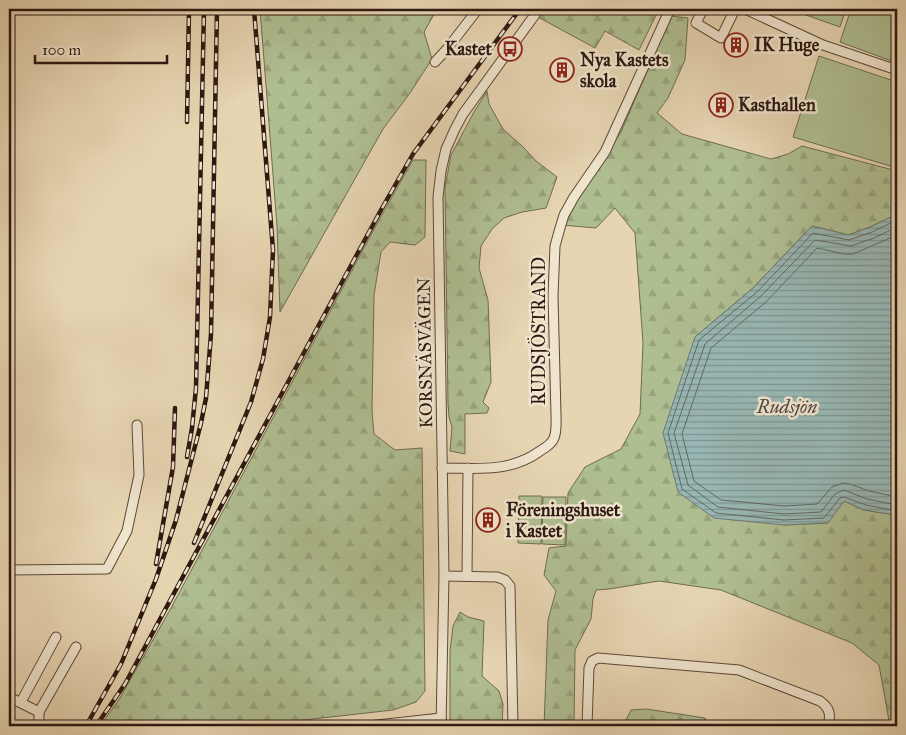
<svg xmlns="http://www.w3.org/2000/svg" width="906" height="735" font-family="'IM FELL Great Primer',serif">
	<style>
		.forest { fill: url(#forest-firs); stroke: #6e6c51 }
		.garden { fill: #afbe91; stroke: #6e6c51 }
		.water { fill: url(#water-rules); stroke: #6d7873 }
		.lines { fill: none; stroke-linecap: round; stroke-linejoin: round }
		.shore { stroke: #626862; stroke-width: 1 }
		.minor-casing { stroke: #5c4839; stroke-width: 11 }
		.minor { stroke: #efe4cd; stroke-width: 9 }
		.rail-casing { stroke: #2d1911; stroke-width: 4.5 }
		.rail { stroke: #efe4cd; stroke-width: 2.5; stroke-dasharray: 8; stroke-linecap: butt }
		.labels { text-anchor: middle; stroke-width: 5; stroke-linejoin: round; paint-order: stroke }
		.poi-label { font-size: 18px; font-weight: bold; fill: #2d1911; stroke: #efe4cd; text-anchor: start }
		.street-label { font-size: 18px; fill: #2d1911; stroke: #efe4cd }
		.water-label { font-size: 19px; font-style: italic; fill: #4d4842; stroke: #efe4cd }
	</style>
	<defs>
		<pattern id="forest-firs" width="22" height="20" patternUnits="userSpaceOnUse" patternTransform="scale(1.25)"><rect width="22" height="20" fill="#afbe91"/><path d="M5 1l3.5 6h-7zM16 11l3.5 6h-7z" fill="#97a37c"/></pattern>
		<pattern id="water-rules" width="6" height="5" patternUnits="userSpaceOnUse" patternTransform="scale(1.25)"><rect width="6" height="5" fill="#98b7b4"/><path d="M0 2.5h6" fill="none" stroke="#7c9491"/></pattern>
	</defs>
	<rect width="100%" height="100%" fill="#e7d5b2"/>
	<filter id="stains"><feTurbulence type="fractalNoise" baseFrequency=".004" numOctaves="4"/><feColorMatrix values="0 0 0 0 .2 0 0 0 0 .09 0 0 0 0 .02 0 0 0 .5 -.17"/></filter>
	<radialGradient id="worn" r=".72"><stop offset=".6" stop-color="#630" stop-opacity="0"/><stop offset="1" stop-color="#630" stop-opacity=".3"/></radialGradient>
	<!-- forest -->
	<g class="forest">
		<polygon points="260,9 437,9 424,32 432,59 410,93 383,129 280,312 277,226"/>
		<polygon points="545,9 659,9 639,50 605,31 595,48 538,17"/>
		<polygon points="671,16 688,18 685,60 668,98 657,113 682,134 771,159 788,154 802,146 897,171 897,214 870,227 848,235 812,226 753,288 695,337 784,525 827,523 844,501 864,510 889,514 897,517 897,724 890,726 879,665 852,643 721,590 659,581 609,589 596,590 593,599 591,619 575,650 574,726 544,726 548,620 556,591 544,575 549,548 566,546 568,493 585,467 621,449 640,414 643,343 635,233 615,208 596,228 562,225 573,202 621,132"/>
		<polygon points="487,91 489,104 503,129 523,147 536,161 557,177 546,208 522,212 504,218 492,229 481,246 479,268 488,300 491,382 483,402 489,408 487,413 465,414 465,454 450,451 452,427 449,417 448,404 445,187 451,155 474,112"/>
		<polygon points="413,160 426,160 425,237 415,245 390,242 381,252 374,295 372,411 374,434 395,450 422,448 425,691 416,702 393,710 250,726 100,726 120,698 171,608 379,220"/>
		<polygon points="460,612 468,617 484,621 482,676 499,691 503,704 502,726 450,726 450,651 453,626"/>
		<polygon points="646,709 705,718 708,726 623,726 631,710"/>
	</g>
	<!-- garden -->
	<g class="garden">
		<polygon points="789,9 846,9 840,27"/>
		<polygon points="851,9 897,9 897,63 840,42"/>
		<polygon points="819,56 897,82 897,168 793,137"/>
		<polygon points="519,496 542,496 541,544 518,543"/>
		<polygon points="543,497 566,497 565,545 542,544"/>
	</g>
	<!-- water -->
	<polygon class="water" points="897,214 897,517 889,514 864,510 844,501 828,523 784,525 714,518 678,492 663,433 695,337 753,288 812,226 849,235 870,227"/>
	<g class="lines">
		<!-- shore -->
		<g class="shore">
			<polyline points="897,220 872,232 849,240 813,233 757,292 699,340 668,433 682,489 716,513 784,520 824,518 840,498 844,497 866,505 897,511"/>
			<polyline points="897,227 874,238 851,246 815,240 761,296 705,344 674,433 688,485 718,507 784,514 821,512 835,494 844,490 867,499 897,505"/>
			<polyline points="897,235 853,254 844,254 817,248 766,302 711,348 682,434 694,481 721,500 784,506 817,504 832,487 843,483 850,484 869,491 897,497"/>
		</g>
		<!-- minor casing -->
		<g class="minor-casing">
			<g id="minor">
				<polyline points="703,9 696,23 721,38 735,9"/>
				<polyline points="745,9 823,45 897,70"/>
				<polyline points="435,62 447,49 478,9"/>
				<path d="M442,468C477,468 510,473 540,451C545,448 552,444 554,438C557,431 556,422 556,415L553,296L555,246L560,228L564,215L574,197L605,152L670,9"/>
				<polyline points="9,570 107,569 127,531 139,475 137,425"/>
				<polyline points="444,576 497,577 505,580 510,586 513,726"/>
				<polyline points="467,576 468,468"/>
				<polyline points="9,697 39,712 39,726"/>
				<polyline points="21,702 56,637"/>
				<polyline points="39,712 76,647"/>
				<polyline points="368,726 441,718"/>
				<polyline points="441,726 444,576 438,197 441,171 446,149 455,129 463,114 539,9"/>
				<path d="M587,726L589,668L592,661L598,658L739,670L820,701C830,708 831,715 828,726"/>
			</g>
		</g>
		<!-- minor -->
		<use href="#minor" class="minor"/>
		<!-- rail casing -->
		<g class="rail-casing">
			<g id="rail">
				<polyline points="187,122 189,9"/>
				<polyline points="187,457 192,428 196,388 204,9"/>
				<polyline points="194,543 251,402 263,359 270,317 273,250 254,9"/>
				<polyline points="156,564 173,467 175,408"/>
				<polyline points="86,726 121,664 156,579 176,520 201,423 206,398 211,334 217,9"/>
				<polyline points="96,726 125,684 381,210 413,154 520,9"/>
			</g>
		</g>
		<!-- rail -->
		<use href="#rail" class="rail"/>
	</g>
	<!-- icons -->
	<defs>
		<g id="building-ring" transform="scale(1.25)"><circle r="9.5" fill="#efe4cd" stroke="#8f2418" stroke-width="1.5"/><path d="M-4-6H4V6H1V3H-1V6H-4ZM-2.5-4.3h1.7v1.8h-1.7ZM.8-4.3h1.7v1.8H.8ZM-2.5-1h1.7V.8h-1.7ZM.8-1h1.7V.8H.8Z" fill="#8f2418"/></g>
		<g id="bus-ring" transform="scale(1.25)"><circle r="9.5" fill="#efe4cd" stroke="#8f2418" stroke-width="1.5"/><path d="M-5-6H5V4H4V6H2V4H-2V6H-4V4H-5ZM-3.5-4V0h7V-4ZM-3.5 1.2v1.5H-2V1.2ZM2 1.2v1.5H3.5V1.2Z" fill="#8f2418"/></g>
	</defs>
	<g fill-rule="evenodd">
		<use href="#building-ring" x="736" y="45"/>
		<use href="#bus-ring" x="510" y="49"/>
		<use href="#building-ring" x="562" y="70"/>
		<use href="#building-ring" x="721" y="105"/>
		<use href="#building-ring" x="488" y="520"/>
	</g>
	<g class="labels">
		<!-- poi labels -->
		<g class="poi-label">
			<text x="754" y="51">IK Huge</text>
			<text x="492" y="55" text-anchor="end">Kastet</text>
			<text x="580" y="66">Nya Kastets<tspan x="580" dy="21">skola</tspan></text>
			<text x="738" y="111">Kasthallen</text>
			<text x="506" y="516">Föreningshuset<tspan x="506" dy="21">i Kastet</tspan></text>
		</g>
		<!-- street labels -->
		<g class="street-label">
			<text transform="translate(539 331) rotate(-90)" y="6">RUDSJÖSTRAND</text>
			<text transform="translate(425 353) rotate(-91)" y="6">KORSNÄSVÄGEN</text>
		</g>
		<!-- water labels -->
		<g class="water-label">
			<text x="787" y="413">Rudsjön</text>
		</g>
	</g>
	<!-- margin -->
	<rect width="906" height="735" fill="none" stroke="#e7d5b2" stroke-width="30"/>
	<rect x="10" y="10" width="886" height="715" fill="none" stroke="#2d1911" stroke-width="2.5"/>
	<rect x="15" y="15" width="876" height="705" fill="none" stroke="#2d1911"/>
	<!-- scale -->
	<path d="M35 55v8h132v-8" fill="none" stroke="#2d1911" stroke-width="2.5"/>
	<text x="42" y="55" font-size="15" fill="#2d1911" stroke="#efe4cd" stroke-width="4" paint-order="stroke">100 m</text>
	<rect width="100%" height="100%" filter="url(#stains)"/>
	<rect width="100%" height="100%" fill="url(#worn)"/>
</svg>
